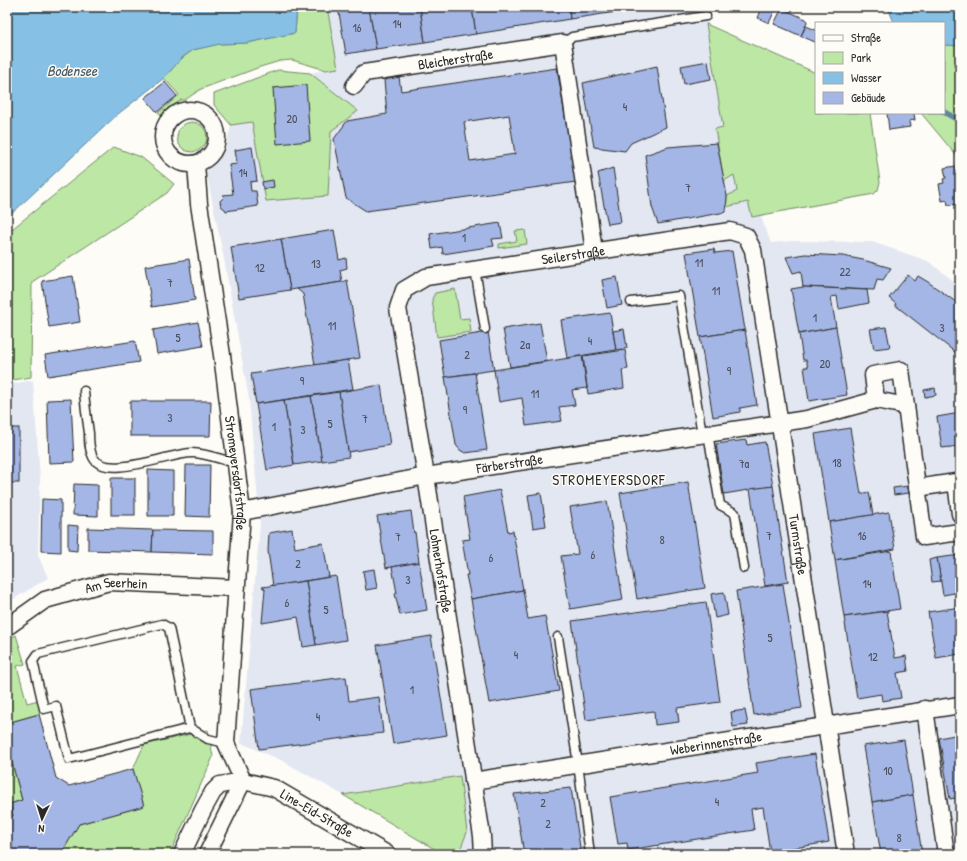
<svg xmlns="http://www.w3.org/2000/svg" width="967" height="861" font-family="'Patrick Hand',sans-serif">
	<style>
		.built { fill: #e2e7f2 }
		.green { fill: #bde7a4; stroke: #748968 }
		.water { fill: #86c1e5; stroke: #62859b }
		.lines { fill: none; stroke-linecap: round; stroke-linejoin: round }
		.stream { stroke: #62859b; stroke-width: 6 }
		.building { fill: #a4b6e5; stroke: #2b2b2b; fill-rule: evenodd }
		.service-casing { stroke: #2b2b2b; stroke-width: 11 }
		.minor-casing { stroke: #2b2b2b; stroke-width: 19 }
		.service { stroke: #fdfcf7; stroke-width: 8 }
		.minor { stroke: #fdfcf7; stroke-width: 16 }
		.labels { text-anchor: middle; stroke-width: 3; stroke-linejoin: round; paint-order: stroke }
		.number-label { font-size: 12px; fill: #494e5a }
		.street-label { font-size: 14px; fill: #2b2b2b; stroke: #fdfcf7 }
		.water-label { font-size: 15px; font-style: italic; fill: #465863; stroke: #fdfcf7 }
		.neighbourhood-label { font-size: 15px; letter-spacing: 1px; fill: #2b2b2b; stroke: #fdfcf7 }
	</style>
	<rect width="100%" height="100%" fill="#fdfcf7"/>
	<filter id="ink" filterUnits="userSpaceOnUse"><feTurbulence type="fractalNoise" baseFrequency=".025" numOctaves="2"/><feDisplacementMap in="SourceGraphic" scale="8" xChannelSelector="R" yChannelSelector="G"/><feConvolveMatrix kernelMatrix="1 2 1 2 8 2 1 2 1" color-interpolation-filters="sRGB"/></filter>
	<g filter="url(#ink)">
		<!-- built -->
		<g class="built">
			<polygon points="327,7 705,7 729,134 771,243 791,241 872,242 928,261 960,286 960,854 443,854 343,795 283,761 241,743 260,524 249,399 224,259 206,171 225,151 231,125 214,105 214,94 278,70 310,73 337,68"/>
			<polygon points="33,380 40,479 38,555 48,578 7,603 7,385"/>
		</g>
		<!-- green -->
		<g class="green">
			<polygon points="297,7 327,7 338,68 326,70 292,60 280,61 260,67 201,89 185,100 181,100 161,116 158,113 179,95 164,78 181,59 193,50 218,44 247,43 295,33"/>
			<polygon points="706,24 816,73 816,113 870,113 880,182 878,190 874,194 752,217 748,202 726,207 727,196 737,191 734,175 724,181 715,129 723,127"/>
			<polygon points="944,45 960,46 960,160 921,113 944,113"/>
			<polygon points="278,70 310,73 358,111 331,131 328,196 266,201 252,122 231,125 214,105 214,94"/>
			<circle cx="192" cy="137" r="15"/>
			<polygon points="114,147 141,157 174,184 167,193 32,282 31,377 7,381 7,233"/>
			<polygon points="525,230 527,244 499,248 499,244 517,241 515,231"/>
			<polygon points="455,289 460,319 469,318 471,332 437,337 432,299 435,293"/>
			<polygon points="16,635 25,664 17,666 27,703 42,699 44,709 39,714 7,723 7,640"/>
			<polygon points="208,730 213,757 170,854 61,854 79,824 143,806 133,769 144,745"/>
			<polygon points="7,744 22,800 10,804 13,816 7,818"/>
			<polygon points="460,776 467,832 460,850 443,854 343,795"/>
		</g>
		<!-- water -->
		<g class="water">
			<polygon points="7,7 297,7 295,33 247,43 220,44 193,50 183,57 164,78 118,114 7,218"/>
			<polygon points="888,7 960,7 960,46 944,45 944,23 894,23"/>
		</g>
		<g class="lines">
			<!-- stream -->
			<polyline class="stream" points="944,112 960,121"/>
		</g>
		<!-- building -->
		<g class="building">
			<polygon points="338,7 369,7 376,49 346,54"/>
			<polygon points="369,7 420,7 425,42 376,49"/>
			<polygon points="420,7 472,7 476,34 425,42"/>
			<polygon points="472,7 569,7 570,19 476,34"/>
			<polygon points="569,7 649,7 570,19"/>
			<polygon points="762,7 774,7 775,10 769,23 758,18"/>
			<polygon points="783,9 806,19 807,22 801,36 774,24 780,12"/>
			<polygon points="806,26 816,30 816,39 815,42 801,36"/>
			<polygon points="708,61 711,79 684,84 681,66"/>
			<polygon points="657,66 666,127 631,143 625,151 594,147 583,83"/>
			<path d="M557,68L576,182L366,211L346,198L334,139L347,121L387,114L384,80L399,77L401,91ZM509,115L515,154L470,161L464,122Z"/>
			<polygon points="165,82 177,96 157,112 145,98"/>
			<polygon points="306,85 310,141 277,144 273,88"/>
			<polygon points="887,113 914,113 915,120 909,121 910,127 889,130"/>
			<polygon points="717,143 727,196 726,212 658,224 652,207 645,155 668,147"/>
			<polygon points="252,147 257,181 250,182 251,191 256,191 258,206 226,211 225,209 221,206 220,201 224,197 223,195 233,194 229,165 237,164 235,150"/>
			<polygon points="956,166 957,176 960,175 960,204 948,205 947,200 942,201 939,184 944,183 943,179 946,178 944,168"/>
			<polygon points="613,168 621,222 608,224 604,206 598,173"/>
			<polygon points="273,180 274,187 263,189 262,182"/>
			<polygon points="500,223 503,238 492,239 494,246 443,254 442,247 432,249 430,234"/>
			<polygon points="334,230 339,260 346,258 347,268 340,270 342,282 290,290 281,239"/>
			<polygon points="281,239 290,290 239,298 231,247"/>
			<polygon points="714,249 715,253 732,251 745,330 700,337 686,253"/>
			<polygon points="805,254 843,256 863,260 891,268 883,280 877,279 874,290 803,287 801,271 793,273 786,257"/>
			<polygon points="189,259 195,300 152,307 145,266"/>
			<polygon points="908,275 915,281 918,276 928,282 960,305 960,356 895,305 896,304 889,298"/>
			<polygon points="73,276 80,322 49,327 42,281"/>
			<polygon points="617,277 622,305 607,308 602,280"/>
			<polygon points="347,280 360,358 315,365 303,294 297,289 342,282"/>
			<polygon points="803,287 867,290 869,303 839,309 837,296 831,297 836,327 799,334 791,289"/>
			<polygon points="610,313 616,350 567,358 561,320"/>
			<polygon points="198,322 203,346 157,354 153,330"/>
			<polygon points="540,323 547,361 510,367 503,329"/>
			<polygon points="836,327 847,395 809,401 804,367 808,367 806,360 803,360 799,334"/>
			<polygon points="886,327 890,347 874,349 870,329"/>
			<polygon points="624,329 627,348 616,350 613,331"/>
			<polygon points="745,330 757,405 740,408 740,412 713,417 700,337"/>
			<polygon points="488,332 494,370 445,377 439,340"/>
			<polygon points="135,341 139,362 48,376 45,355"/>
			<polygon points="625,350 628,369 622,370 624,388 588,394 583,356"/>
			<polygon points="582,356 587,388 572,390 575,405 559,407 562,421 526,426 522,398 499,402 494,370"/>
			<polygon points="348,360 353,389 256,404 251,374"/>
			<polygon points="475,373 487,450 465,453 460,450 456,445 445,377"/>
			<polygon points="381,385 390,445 348,452 339,392"/>
			<polygon points="935,388 936,395 925,397 924,390"/>
			<polygon points="339,392 349,457 322,461 311,396"/>
			<polygon points="311,396 322,461 294,465 284,400"/>
			<polygon points="71,399 74,462 49,463 47,400"/>
			<polygon points="284,400 294,465 267,470 256,404"/>
			<polygon points="130,401 211,401 210,436 130,436"/>
			<polygon points="960,413 960,446 942,448 937,417"/>
			<rect x="7" y="428" width="12" height="55"/>
			<polygon points="850,428 861,494 869,492 873,515 829,522 815,434"/>
			<polygon points="746,440 747,445 765,442 773,486 724,494 716,444"/>
			<polygon points="186,465 210,465 209,517 185,516"/>
			<polygon points="148,470 173,471 173,516 148,516"/>
			<rect x="111" y="478" width="24" height="37"/>
			<polygon points="688,482 705,588 637,599 620,493"/>
			<polygon points="74,484 98,485 98,516 73,515"/>
			<polygon points="773,486 788,582 765,586 750,489"/>
			<polygon points="908,486 909,493 894,495 893,488"/>
			<polygon points="500,490 508,532 513,531 523,590 471,599 466,575 468,575 462,540 470,539 463,497"/>
			<polygon points="541,493 546,526 533,528 528,495"/>
			<polygon points="42,499 61,500 61,552 41,551"/>
			<polygon points="607,501 623,600 570,609 561,556 578,554 570,507"/>
			<polygon points="411,511 414,533 415,532 419,562 386,568 377,516"/>
			<polygon points="889,512 895,549 835,560 829,522"/>
			<polygon points="68,525 78,526 77,551 68,550"/>
			<polygon points="88,528 153,530 152,552 88,550"/>
			<polygon points="292,529 295,548 323,543 329,577 273,586 268,551 269,533"/>
			<polygon points="153,530 213,531 213,554 152,552"/>
			<polygon points="891,551 900,609 844,617 835,560"/>
			<polygon points="960,555 960,592 943,595 937,558"/>
			<polygon points="937,558 941,581 932,582 929,560"/>
			<polygon points="419,562 427,610 400,615 395,594 397,593 392,567"/>
			<polygon points="374,569 377,588 366,590 363,571"/>
			<polygon points="336,576 346,640 316,645 306,581"/>
			<polygon points="306,581 316,645 303,647 298,617 262,623 265,589 262,587"/>
			<polygon points="783,584 802,708 754,715 736,591"/>
			<polygon points="523,590 528,619 545,616 559,691 489,703 471,599"/>
			<polygon points="724,592 728,615 715,618 711,594"/>
			<polygon points="706,602 720,702 677,708 679,722 655,725 654,711 586,720 572,621"/>
			<polygon points="960,607 960,654 936,658 928,612"/>
			<polygon points="887,611 895,658 906,656 908,671 897,673 901,698 882,701 881,694 857,698 844,617"/>
			<polygon points="431,636 447,735 393,744 377,645"/>
			<polygon points="346,677 349,701 379,697 383,733 259,749 251,689"/>
			<polygon points="745,710 748,725 733,727 731,712"/>
			<polygon points="39,714 56,778 69,786 133,769 144,806 79,824 61,854 7,854 7,818 13,816 10,804 22,800 7,744 7,723"/>
			<polygon points="960,734 960,797 950,799 939,738"/>
			<polygon points="904,740 913,795 872,802 863,746"/>
			<polygon points="815,754 829,842 770,852 763,807 751,809 754,830 628,850 627,843 618,844 610,797 758,773 756,763"/>
			<polygon points="571,788 581,854 524,854 514,794"/>
			<polygon points="913,795 922,854 881,854 872,802"/>
		</g>
		<g class="lines">
			<!-- service casing -->
			<g class="service-casing">
				<g id="service">
					<polyline points="563,43 572,37 706,16"/>
					<polyline points="475,269 485,329"/>
					<polyline points="631,302 679,296 702,434"/>
					<path d="M84,391C85,405 87,419 89,433C89,441 89,450 93,457C104,481 171,453 192,453C206,453 222,460 236,463"/>
					<polyline points="708,433 720,505 735,513 744,568"/>
					<polyline points="558,637 578,764 590,854"/>
					<polyline points="190,728 169,628 162,624 38,654 33,661 44,709 56,706 69,759 190,728 208,739 226,743"/>
				</g>
			</g>
			<!-- minor casing -->
			<g class="minor-casing">
				<g id="minor">
					<path id="s1" d="M354,86L364,73L563,43L594,251"/>
					<circle cx="190" cy="137" r="27"/>
					<path id="s2" d="M196,164L199,204L222,355L242,512L226,743L243,781"/>
					<polyline points="876,400 873,375 901,370 906,406"/>
					<polyline points="917,488 956,482 960,514"/>
					<path id="s3" d="M242,512L426,476L807,419L876,400L906,406L924,537L960,532"/>
					<path id="s4" d="M7,627L45,600L109,582L236,588"/>
					<polyline points="925,709 946,854"/>
					<path id="s5" d="M473,781L960,705"/>
					<path id="s6" d="M182,854L203,810L213,792L220,785L243,781L274,788L387,854"/>
					<polyline points="207,854 243,781"/>
					<path id="s7" d="M483,854L482,836L426,476L398,308L404,290L426,277L730,231L746,236L753,250L846,854"/>
				</g>
			</g>
			<!-- service -->
			<use href="#service" class="service"/>
			<!-- minor -->
			<use href="#minor" class="minor"/>
		</g>
	</g>
	<g class="labels">
		<!-- number labels -->
		<g class="number-label">
			<text x="397" y="28">14</text>
			<text x="357" y="32">16</text>
			<text x="625" y="111">4</text>
			<text x="292" y="123">20</text>
			<text x="243" y="177">14</text>
			<text x="688" y="192">7</text>
			<text x="464" y="242">1</text>
			<text x="699" y="267">11</text>
			<text x="316" y="268">13</text>
			<text x="260" y="272">12</text>
			<text x="845" y="276">22</text>
			<text x="170" y="287">7</text>
			<text x="716" y="295">11</text>
			<text x="815" y="322">1</text>
			<text x="332" y="330">11</text>
			<text x="942" y="332">3</text>
			<text x="178" y="342">5</text>
			<text x="590" y="345">4</text>
			<text x="525" y="349">2a</text>
			<text x="467" y="359">2</text>
			<text x="825" y="368">20</text>
			<text x="729" y="375">9</text>
			<text x="302" y="385">9</text>
			<text x="535" y="398">11</text>
			<text x="465" y="414">9</text>
			<text x="170" y="422">3</text>
			<text x="365" y="423">7</text>
			<text x="330" y="428">5</text>
			<text x="274" y="431">1</text>
			<text x="303" y="434">3</text>
			<text x="837" y="467">18</text>
			<text x="744" y="468">7a</text>
			<text x="769" y="540">7</text>
			<text x="862" y="540">16</text>
			<text x="398" y="541">7</text>
			<text x="662" y="544">8</text>
			<text x="593" y="559">6</text>
			<text x="491" y="562">6</text>
			<text x="298" y="568">2</text>
			<text x="408" y="584">3</text>
			<text x="867" y="588">14</text>
			<text x="287" y="607">6</text>
			<text x="326" y="614">5</text>
			<text x="770" y="642">5</text>
			<text x="516" y="659">4</text>
			<text x="873" y="661">12</text>
			<text x="412" y="694">1</text>
			<text x="318" y="721">4</text>
			<text x="888" y="775">10</text>
			<text x="717" y="806">4</text>
			<text x="543" y="807">2</text>
			<text x="548" y="828">2</text>
			<text x="899" y="842">8</text>
		</g>
		<!-- street labels -->
		<g class="street-label">
			<text dy="5" stroke="none"><textPath href="#s1" startOffset="109">Bleicherstraße</textPath></text>
			<text dy="5" stroke="none"><textPath href="#s7" startOffset="746">Seilerstraße</textPath></text>
			<text dy="5" stroke="none"><textPath href="#s3" startOffset="272">Färberstraße</textPath></text>
			<text dy="5" stroke="none"><textPath href="#s2" startOffset="312">Stromeyersdorfstraße</textPath></text>
			<text dy="5" stroke="none"><textPath href="#s7" startOffset="1235">Turmstraße</textPath></text>
			<text transform="translate(441 571) rotate(81)" y="5">Lohnerhofstraße</text>
			<text dy="5" stroke="none"><textPath href="#s4" startOffset="120">Am Seerhein</textPath></text>
			<text dy="5" stroke="none"><textPath href="#s5" startOffset="246">Weberinnenstraße</textPath></text>
			<text dy="5" stroke="none"><textPath href="#s6" startOffset="184">Line-Eid-Straße</textPath></text>
		</g>
		<!-- water labels -->
		<g class="water-label">
			<text x="72" y="76">Bodensee</text>
		</g>
		<!-- neighbourhood labels -->
		<g class="neighbourhood-label">
			<text x="609" y="485">STROMEYERSDORF</text>
		</g>
	</g>
	<!-- margin -->
	<rect width="967" height="861" fill="none" stroke="#fdfcf7" stroke-width="24"/>
	<rect x="12" y="12" width="943" height="837" fill="none" stroke="#2b2b2b" stroke-width="1.5" filter="url(#ink)"/>
	<!-- legend -->
	<rect x="815" y="22" width="130" height="92" fill="#fdfcf7" stroke="#a9a8a5"/>
	<rect x="823" y="35" width="20" height="6" fill="#fdfcf7" stroke="#a9a8a5"/>
	<text x="851" y="42" font-size="12" fill="#2b2b2b">Straße</text>
	<rect x="823" y="52" width="20" height="12" fill="#bde7a4" stroke="#a9a8a5"/>
	<text x="851" y="62" font-size="12" fill="#2b2b2b">Park</text>
	<rect x="823" y="72" width="20" height="12" fill="#86c1e5" stroke="#a9a8a5"/>
	<text x="851" y="82" font-size="12" fill="#2b2b2b">Wasser</text>
	<rect x="823" y="92" width="20" height="12" fill="#a4b6e5" stroke="#a9a8a5"/>
	<text x="851" y="102" font-size="12" fill="#2b2b2b">Gebäude</text>
	<!-- north arrow -->
	<g transform="translate(42 819) rotate(184)" stroke="#fdfcf7" stroke-width="3" paint-order="stroke">
	<path d="M0-3L7 15L0 10L-7 15Z" fill="#2b2b2b"/>
	<text y="-6" font-size="11" font-weight="bold" text-anchor="middle" fill="#2b2b2b">N</text>
	</g>
</svg>
